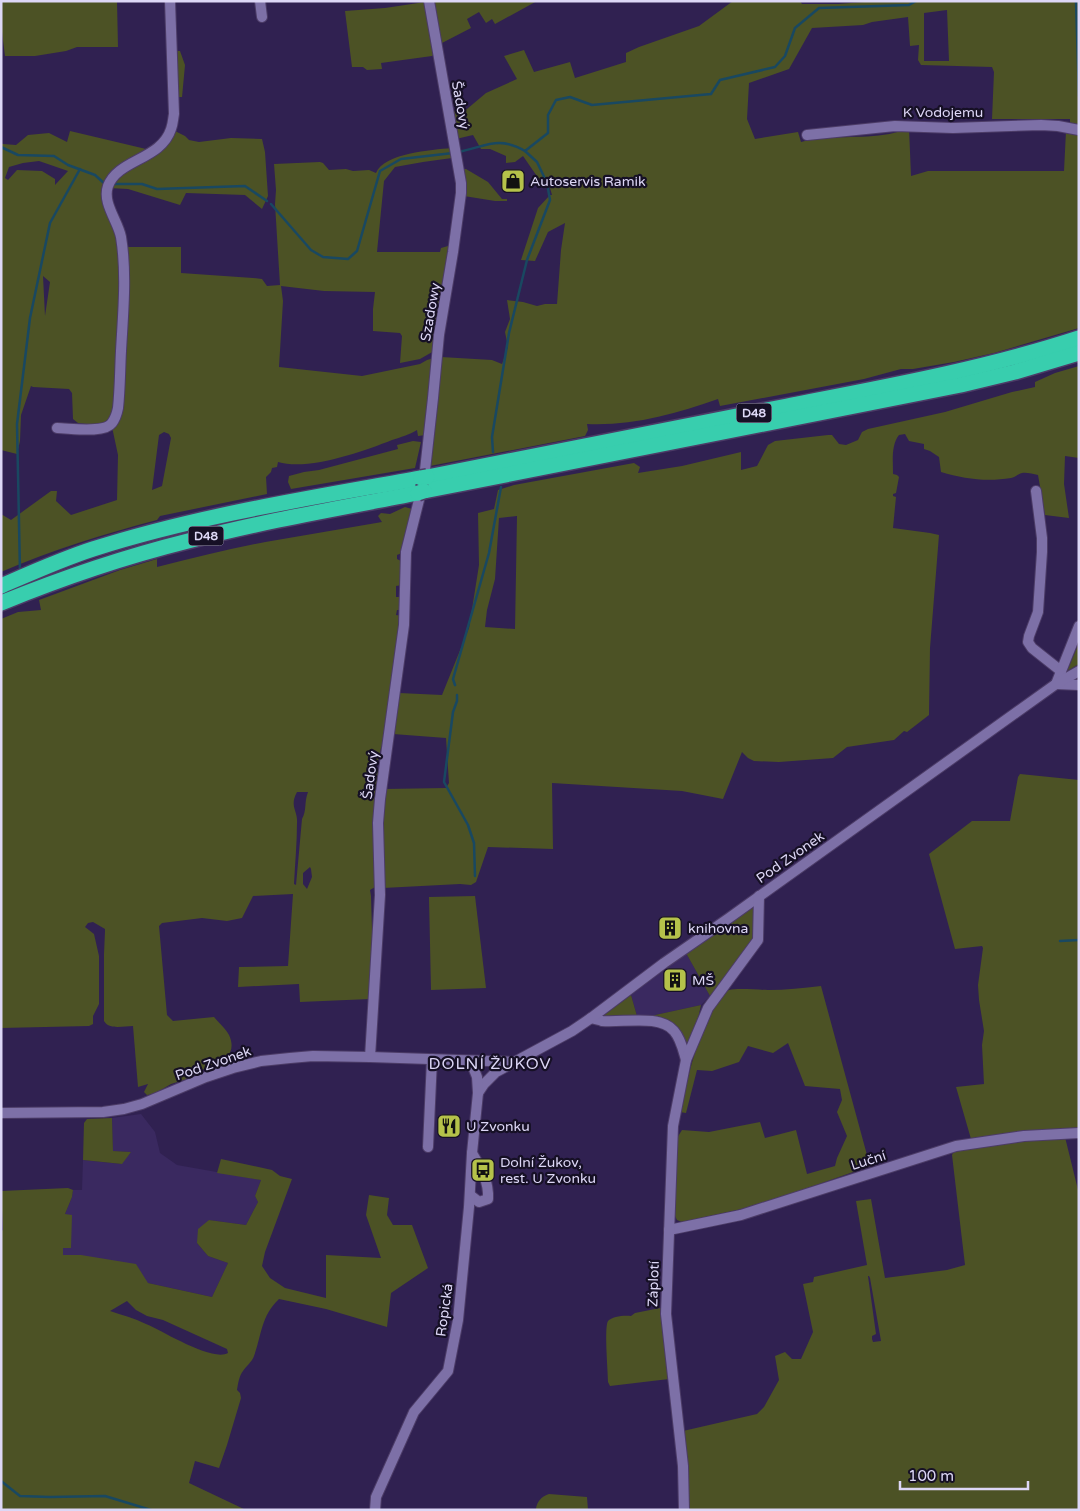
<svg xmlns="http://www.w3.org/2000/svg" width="1080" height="1511" font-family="'Varela Round',sans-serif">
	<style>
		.built { fill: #3a2960 }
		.green { fill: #4c5225; fill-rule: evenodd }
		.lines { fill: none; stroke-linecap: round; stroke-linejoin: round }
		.stream { stroke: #194861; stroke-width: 2.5 }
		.street-casing { stroke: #4c3c67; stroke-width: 12 }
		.highway-casing { stroke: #4c3c67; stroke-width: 18 }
		.street { stroke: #7d70a7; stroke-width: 10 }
		.highway { stroke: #38ceae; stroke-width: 15 }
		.highway-bridge-casing { stroke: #4c3c67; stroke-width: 18; stroke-linecap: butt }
		.highway-bridge { stroke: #38ceae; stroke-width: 15 }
		.labels { text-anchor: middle; stroke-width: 4.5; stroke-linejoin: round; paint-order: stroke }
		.shield { fill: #161025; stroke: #a19bb7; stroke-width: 1 }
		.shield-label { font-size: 12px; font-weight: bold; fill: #ddd7f6 }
		.street-label { font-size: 14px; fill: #ddd7f6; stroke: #161025 }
		.poi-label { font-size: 14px; fill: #ddd7f6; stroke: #161025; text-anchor: start }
		.quarter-label { font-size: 16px; letter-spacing: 1px; fill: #ddd7f6; stroke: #161025 }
	</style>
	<rect width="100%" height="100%" fill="#302151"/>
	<!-- built -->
	<g class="built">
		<polygon points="686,953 710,996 701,1005 646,1017 637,1016 631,995"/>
		<polygon points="141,1114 155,1132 160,1153 177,1165 261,1180 255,1196 258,1202 246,1225 209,1220 197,1243 208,1256 228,1263 212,1297 148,1283 63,1255 63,1248 70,1248 65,1214 72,1197 73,1190 82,1190 83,1160 121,1164 131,1152 113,1151 112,1118"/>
	</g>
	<!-- green -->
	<g class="green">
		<polygon points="1,1 117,1 118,47 77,47 66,51 35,56 5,56 1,24"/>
		<polygon points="432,1 537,1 495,24 492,19 486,23 479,12 467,19 471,28 442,43 440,42"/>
		<path d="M733,1H800L802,4H838L877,1H1079V126L1070,125V119H992L994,72L992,67L921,65L918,60L919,45L910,46L908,17L872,22L863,25L812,28L789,69L749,83L747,119L755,139L798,132L801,142C809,140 817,138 824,138C851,136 885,139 909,128L911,176L928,171H1064L1066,131L1079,133V328L994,353L954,362L913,369H901L864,379L720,406L718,399C676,414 632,426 587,424L588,430L585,436L430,466L434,439L432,436L441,357L492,360L502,364L508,347L505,332L510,319L507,300L523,302L537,306L545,304H557L561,250L565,223L548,232L535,261L521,260L538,208L550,195H552L548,181L543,185L523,156L515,162L506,163V156L490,149H481L473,135L456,139L453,111L467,109L486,93L517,79L504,56L524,50L534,72L570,62L575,78L626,62V53L639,47L699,26ZM947,10L949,61H924V13Z"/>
		<polygon points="425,2 434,54 432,56 381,63 382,69 367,70 363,67 352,67 345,11 385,8"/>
		<polygon points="176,51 180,51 185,65 182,97 177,97"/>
		<path d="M173,130L185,136L189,140L199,142L231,138L262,139L265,152L268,196L262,209L245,195L186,193L180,205L128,189L109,188L118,245L120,277L115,393L112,415L104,423L93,425L78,423L73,419L72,393L69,389L33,387L31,386L21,415L20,441L17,454L1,450V143L3,144L16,145L28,135L49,133L67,142L70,131L146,149L159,151ZM39,161L68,171L55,185V179L42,171L17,170L8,180L5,178L9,167L23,163ZM43,276L50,282L45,316Z"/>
		<path d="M451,148L452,158L423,162L395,167L384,181L377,252H440L441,248L448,246L450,252L434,351L420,359L400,363L402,336L400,333L373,331V309L375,292L324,291L281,286L283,301L279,367L362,376L420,364L427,360L434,358L426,435L418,436L417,430C409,435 401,437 392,440C362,452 308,471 278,462L277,467L272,468L271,472L266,477L267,494L160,516L157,520C104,534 52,550 1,572V514L11,520L51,491H57L56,501L71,515L117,500L118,455L112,427L125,247H181V273L253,278L262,279L267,286L280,285L275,204L276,190L274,164L320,162L323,163L329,170L346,169L353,171L369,170L376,173C384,153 432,150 451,148ZM164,432L169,434L171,438L162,486L152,490L159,435Z"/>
		<polygon points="463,169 466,169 488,182 502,199 507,199 507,201 495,201 464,196"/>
		<path d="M1079,366V458L1065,456L1064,484L1069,518L1045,515L1038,475C1033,474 1026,472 1022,473C1018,474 1015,477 1011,478C987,482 964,479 941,472L939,457L930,451L924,449V444L909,441L905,434L899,435C891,445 893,461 893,474L897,475L899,477L896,493L893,494V496L896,497L893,528L930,533L939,535L930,648L929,715L907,732L904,731L894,740L847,747L833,758L779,762L754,761L748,758L742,752L723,799L682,791L552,783L553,849L488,847L476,882L471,885L460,884L383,888L381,823L385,789L446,788L449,783L446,738L393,734L399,693L442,695L469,628L479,565L478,513L494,509L498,490L514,485L634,463L640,467L638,473L682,466L741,452V470L757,466L768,445L775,441L828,435H832L839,444L846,445L858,440L862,432L868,429L945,412L1012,392L1035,387V382L1055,373ZM517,516L515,629L485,627L487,610L495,579L499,518Z"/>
		<polygon points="413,441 421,442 415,468 291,489 288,482 289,476 304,472 319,470 398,449 397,445"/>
		<path d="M405,507L412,509L402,553L397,555V559L403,562L402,585L396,586V597H402V610H397L396,615L402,616L384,741L381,748L378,761L374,762L373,769L380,771L375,887L370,890L371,896L373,964L370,999L300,1002L299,984L238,987L239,967L288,966L293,894L253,896L242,918L227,921L202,918L162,923L159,926L167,1015L173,1021L214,1017C219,1023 226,1029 229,1035C242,1063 203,1069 184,1075L187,1079L171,1084L154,1094L147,1095L144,1092L148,1084L138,1087L133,1026C123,1026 109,1030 104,1021V954L105,931V929L93,922L88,923L85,927L94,934L99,956V1004L93,1016V1024L89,1026L1,1028V619L18,612L41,610L39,600L120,570L157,559V567C197,557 236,547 277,540L382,522L378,516L381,513L390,514ZM297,792H308C304,802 307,810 302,819L296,885L294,884C295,863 297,843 297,823C298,810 289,807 297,792ZM310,867L311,869L312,877L307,889L303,884V873Z"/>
		<polygon points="1079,643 1079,664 1067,671"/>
		<polygon points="1020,774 1079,780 1079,1130 971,1139 956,1087 984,1084 982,1045 984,1031 979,1000 978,985 983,948 982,946 955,949 929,854 972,821 1010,821 1018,777"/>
		<polygon points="475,896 486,988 431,990 429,897"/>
		<polygon points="752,907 755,907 755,938 710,996 686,953"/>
		<path d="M821,986L870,1166L760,1205L682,1222L677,1220L673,1212L677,1138L682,1130L709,1132L760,1122L765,1138L796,1130L807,1174L835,1166L837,1158L847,1136L837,1112L842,1100L840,1089L805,1086L788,1043L773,1053L748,1046L739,1062L712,1071L697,1070L686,1113L680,1112C685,1089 705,997 729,990C738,988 758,990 768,990C786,990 803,988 821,986Z"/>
		<polygon points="631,995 637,1016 610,1018 603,1016"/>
		<polygon points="701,1005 697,1023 688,1046 678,1029 646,1017"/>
		<polygon points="112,1118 113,1151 131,1152 122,1164 83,1160 84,1123 87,1119"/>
		<path d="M1065,1137L1079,1194V1510H689L688,1476L683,1431L757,1414L764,1407L779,1380L775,1356L785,1352L792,1359H801L813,1332L803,1284L813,1282L814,1277L867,1265L856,1201L871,1199L885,1278L947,1270L965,1265L952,1155L954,1151L1033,1140ZM868,1276H869L870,1278L881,1341L873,1342L872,1339V1336L876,1334Z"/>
		<path d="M221,1159L272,1170L280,1176L292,1179L265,1252L262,1266L270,1278L285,1288L326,1298V1255L381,1258L366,1215L369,1195L389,1198L387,1215L393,1225H412L428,1268L391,1293L387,1327L326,1309L279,1299C261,1316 262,1334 254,1356C252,1362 246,1366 243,1371C239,1376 238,1384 237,1390L240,1393L241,1398L227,1445L219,1468L195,1461L189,1483L246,1510H1V1231L3,1230L1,1191L68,1188L73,1190L72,1197L65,1214L72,1215L71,1248H63V1255H81L136,1264L148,1283L212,1297L228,1263L208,1256L197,1243L198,1229L209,1220L246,1225L258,1202L255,1196L261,1180L217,1173ZM127,1301L136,1310L147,1316L163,1320L227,1349L228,1353C212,1362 163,1331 146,1324C134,1318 122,1315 110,1311Z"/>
		<path d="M660,1308H662L669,1379L610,1386L608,1382C608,1371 604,1327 608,1321C612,1316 625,1315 631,1316L635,1313Z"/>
		<path d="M549,1494L587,1497L588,1510H536C536,1502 542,1496 549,1494Z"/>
	</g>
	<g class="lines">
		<!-- stream -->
		<g class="stream">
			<polyline points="1076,1 1079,96"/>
			<polyline points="1,147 18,155 54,156 68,165 95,175 105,184"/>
			<path d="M458,152C485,147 498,135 525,151L548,133V115L556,100L570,97L592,105L711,94L720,80L775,67L785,56L795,28L819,8L909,5L916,1"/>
			<polyline points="113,184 142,184 157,189 245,186 267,201"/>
			<polyline points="271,204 311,250 323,257 348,259 357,251 380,171 401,159 453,153"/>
			<polyline points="493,452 492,437 509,333 527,260 550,200 547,183 537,162 525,151"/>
			<polyline points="20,572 17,424 30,318 50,223 80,169"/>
			<polyline points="455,685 453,679 489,553 501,487"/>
			<polyline points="457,695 457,701 453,712 444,782 468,825 474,843 475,876"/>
			<polyline points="1060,941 1079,940"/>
			<polyline points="1,1481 20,1496 50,1497 105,1496 151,1510"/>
		</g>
		<!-- street casing -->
		<g class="street-casing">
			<g id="street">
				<polyline points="260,1 262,17"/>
				<polyline points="807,135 895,126 953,128 1041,125 1058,126 1079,130"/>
				<path d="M57,428C70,428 104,434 112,423C115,419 117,413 118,408C120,390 120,370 121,351C123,314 127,274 121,237C118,221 102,203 108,186C118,159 161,160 171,129C173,124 173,119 174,114L170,1"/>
				<polyline points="425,470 433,398 439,335 453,252 461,193 461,183 429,1"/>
				<polyline points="1036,491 1042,538 1042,552 1038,612 1029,636 1028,642 1032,648 1061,671"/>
				<polyline points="1079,626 1056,684 1079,685"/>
				<path d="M591,1018C595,1019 599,1020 602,1021C623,1023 660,1014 674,1031C681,1039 683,1050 686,1060"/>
				<polyline points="370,1057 380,895 378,823 380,799 404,625 406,552 419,500"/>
				<polyline points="478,1093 484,1084 496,1072 572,1031 591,1018 664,963 729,918 1056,684 1079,671"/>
				<polyline points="1,1113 103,1112 124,1109 142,1104 206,1077 233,1068 261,1061 290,1058 313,1056 370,1057 514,1062"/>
				<polyline points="428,1147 432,1059"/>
				<path d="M470,1195L479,1202L488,1199C489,1181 481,1168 472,1153"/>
				<polyline points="669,1230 741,1215 956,1146 1024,1136 1079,1133"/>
				<polyline points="375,1510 376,1497 414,1412 448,1371 458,1320 469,1207 472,1153 478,1093 477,1077 473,1067 467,1061"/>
				<polyline points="684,1510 683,1466 666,1314 673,1126 686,1060 708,1008 758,940 759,896"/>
			</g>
		</g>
		<!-- highway casing -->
		<g class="highway-casing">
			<g id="highway">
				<path d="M427,477C547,453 667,430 787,406C885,387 984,369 1079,338"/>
				<polyline points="424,491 961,385 1015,372 1079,353"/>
				<path d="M1,586C31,573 62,559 93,549C200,515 311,498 421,478"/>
				<path d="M1,603C62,578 124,557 188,541C264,521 341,508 418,493"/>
			</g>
		</g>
		<!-- street -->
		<use href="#street" class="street"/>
		<!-- highway -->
		<use href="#highway" class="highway"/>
		<!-- highway-bridge casing -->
		<g class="highway-bridge-casing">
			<g id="highway-bridge">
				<polyline points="421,478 427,477"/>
				<polyline points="418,493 424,491"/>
			</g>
		</g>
		<!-- highway-bridge -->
		<use href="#highway-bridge" class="highway-bridge"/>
	</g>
	<!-- icons -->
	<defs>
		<g id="shop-square" transform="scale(1.25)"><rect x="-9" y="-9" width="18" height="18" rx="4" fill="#b5c24a" stroke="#161025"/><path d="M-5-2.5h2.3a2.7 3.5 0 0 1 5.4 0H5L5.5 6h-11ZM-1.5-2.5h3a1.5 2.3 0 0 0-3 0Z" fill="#111"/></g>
		<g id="building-square" transform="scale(1.25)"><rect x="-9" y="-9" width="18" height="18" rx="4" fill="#b5c24a" stroke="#161025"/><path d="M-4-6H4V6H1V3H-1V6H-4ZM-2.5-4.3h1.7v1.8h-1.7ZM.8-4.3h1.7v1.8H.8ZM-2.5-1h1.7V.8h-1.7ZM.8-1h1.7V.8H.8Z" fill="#111"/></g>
		<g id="restaurant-square" transform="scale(1.25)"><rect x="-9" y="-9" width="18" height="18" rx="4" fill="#b5c24a" stroke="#161025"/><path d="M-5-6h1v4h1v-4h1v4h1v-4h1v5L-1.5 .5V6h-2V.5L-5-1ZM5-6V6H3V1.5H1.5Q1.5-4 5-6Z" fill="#111"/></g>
		<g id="bus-square" transform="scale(1.25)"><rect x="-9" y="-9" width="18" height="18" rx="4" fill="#b5c24a" stroke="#161025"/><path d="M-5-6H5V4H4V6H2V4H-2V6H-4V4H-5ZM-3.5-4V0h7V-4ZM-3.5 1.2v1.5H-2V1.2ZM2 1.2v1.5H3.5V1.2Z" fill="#111"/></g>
	</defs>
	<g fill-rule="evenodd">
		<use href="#shop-square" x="513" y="181"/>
		<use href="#building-square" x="670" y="928"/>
		<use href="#building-square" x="675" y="980"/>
		<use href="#restaurant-square" x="449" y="1126"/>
		<use href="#bus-square" x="483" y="1170"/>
	</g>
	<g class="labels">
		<!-- shield labels -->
		<g class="shield">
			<rect x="736.5" y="403.5" width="35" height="19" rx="4"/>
			<rect x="188.5" y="526.5" width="35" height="19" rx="4"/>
		</g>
		<g class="shield-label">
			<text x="754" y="417">D48</text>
			<text x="206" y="540">D48</text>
		</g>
		<!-- street labels -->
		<g class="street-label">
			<text transform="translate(461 105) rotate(80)" y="5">Šadový</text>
			<text x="943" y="117">K Vodojemu</text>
			<text transform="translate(430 312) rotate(-80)" y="5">Szadowy</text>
			<text transform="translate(370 775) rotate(-82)" y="5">Šadový</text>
			<text transform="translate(790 857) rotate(-35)" y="5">Pod Zvonek</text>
			<text transform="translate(213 1063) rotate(-19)" y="5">Pod Zvonek</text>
			<text transform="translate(868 1160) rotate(-18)" y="5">Luční</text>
			<text transform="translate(653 1284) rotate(-88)" y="5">Záplotí</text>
			<text transform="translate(444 1310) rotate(-82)" y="5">Ropická</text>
		</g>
		<!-- poi labels -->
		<g class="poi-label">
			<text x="530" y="186">Autoservis Ramik</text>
			<text x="688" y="933">knihovna</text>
			<text x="692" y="985">MŠ</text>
			<text x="466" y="1131">U Zvonku</text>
			<text x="500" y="1167">Dolní Žukov,<tspan x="500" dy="16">rest. U Zvonku</tspan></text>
		</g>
		<!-- quarter labels -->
		<g class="quarter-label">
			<text x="490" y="1069">DOLNÍ ŽUKOV</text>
		</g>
	</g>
	<!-- border -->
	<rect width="1080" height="1511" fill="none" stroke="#ddd7f6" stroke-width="5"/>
	<!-- scale -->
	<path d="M900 1481v8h128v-8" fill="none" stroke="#ddd7f6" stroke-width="2.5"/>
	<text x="908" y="1481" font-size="15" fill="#ddd7f6" stroke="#161025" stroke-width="4" paint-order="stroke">100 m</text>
</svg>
